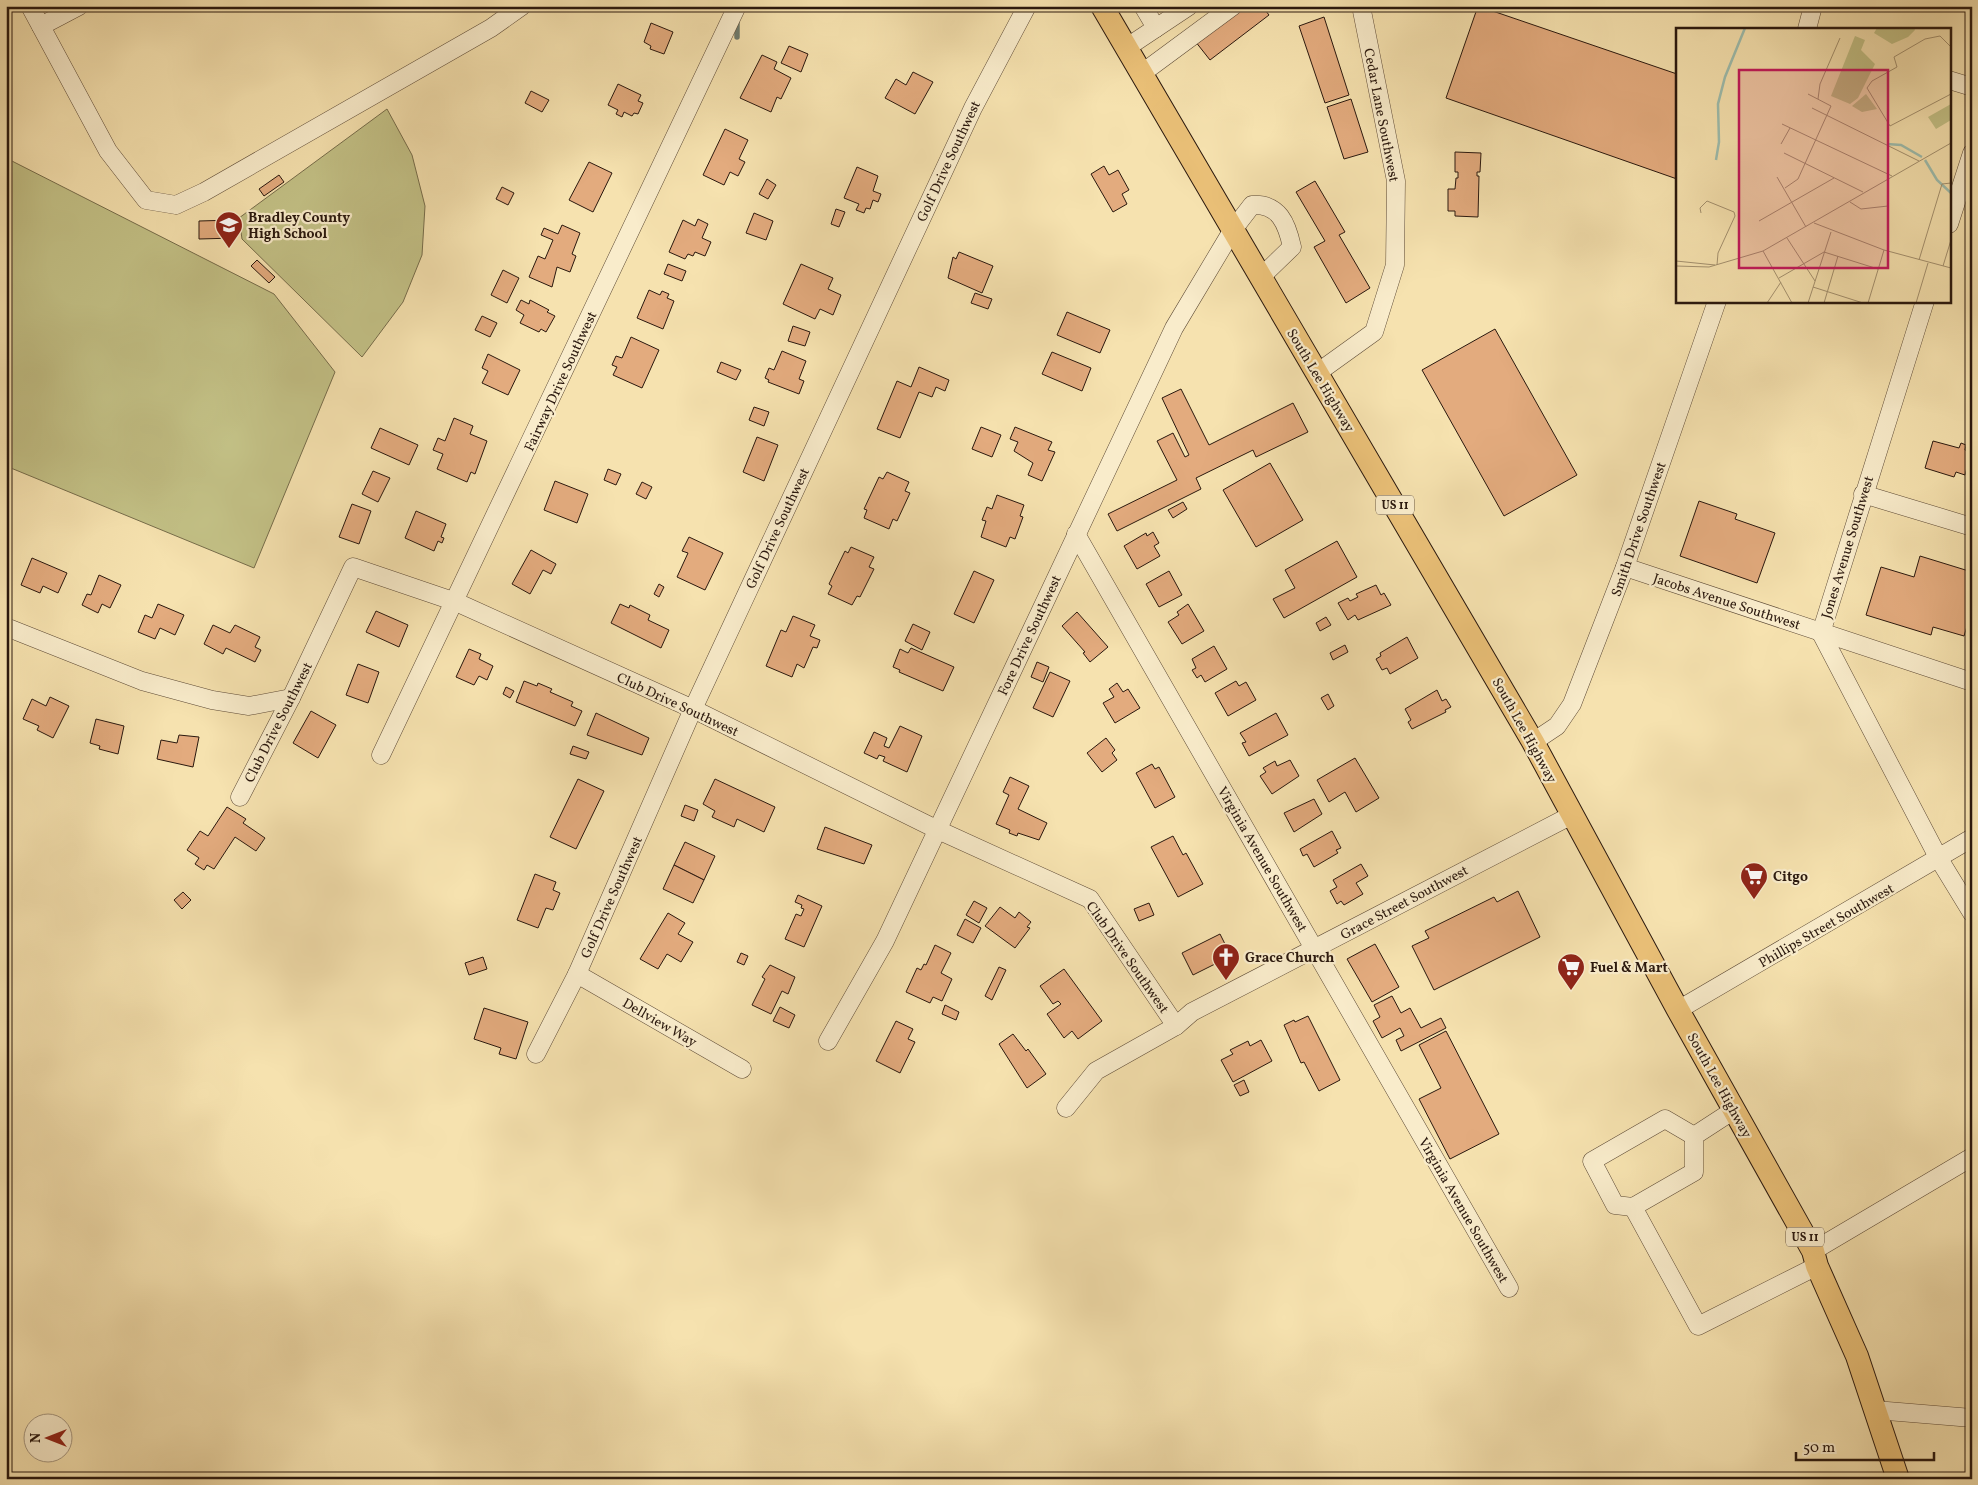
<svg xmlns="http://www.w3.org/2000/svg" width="1978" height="1485" font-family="Vollkorn,serif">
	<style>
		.green { fill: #c3c186; stroke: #766c4a }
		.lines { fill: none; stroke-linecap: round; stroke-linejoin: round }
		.stream { stroke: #6f7b6e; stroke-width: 5.5 }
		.building { fill: #e3ab7e; stroke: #2a180e }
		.minor-casing { stroke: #5d4a36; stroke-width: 19 }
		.major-casing { stroke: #2a180e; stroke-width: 24 }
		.minor { stroke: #f9eccb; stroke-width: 18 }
		.major { stroke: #ebc178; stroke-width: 22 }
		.labels { text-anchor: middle; stroke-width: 4.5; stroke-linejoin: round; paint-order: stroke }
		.shield { fill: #f9eccb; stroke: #685847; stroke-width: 1 }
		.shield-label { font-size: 12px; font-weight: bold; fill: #2a180e }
		.street-label { font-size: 14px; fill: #2a180e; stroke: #f9eccb }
		.poi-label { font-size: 14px; font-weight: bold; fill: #2a180e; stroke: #f9eccb; text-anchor: start }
		.inset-river { fill: none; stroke: #9dbdae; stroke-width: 2.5 }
		.inset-road { fill: none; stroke: #a4916f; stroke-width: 1 }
		.view { fill: #c2185b; fill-opacity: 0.15; stroke: #c2185b; stroke-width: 2.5 }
		.inset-edge { fill: none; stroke: #2a180e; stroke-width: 2.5 }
	</style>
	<rect width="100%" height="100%" fill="#f6e2af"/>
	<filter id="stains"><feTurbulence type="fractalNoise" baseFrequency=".004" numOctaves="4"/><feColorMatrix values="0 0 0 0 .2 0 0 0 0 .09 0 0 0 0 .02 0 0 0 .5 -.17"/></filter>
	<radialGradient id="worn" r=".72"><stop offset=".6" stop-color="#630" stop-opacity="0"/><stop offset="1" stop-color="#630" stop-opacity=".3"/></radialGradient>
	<!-- green -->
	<g class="green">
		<polygon points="387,109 412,155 425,206 422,255 403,302 362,357 242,239 239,218"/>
		<polygon points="6,158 274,294 335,372 254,568 6,466"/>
	</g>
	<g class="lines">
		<!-- stream -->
		<polyline class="stream" points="737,37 737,19"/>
	</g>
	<!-- building -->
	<g class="building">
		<polygon points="1241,6 1262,6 1269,15 1210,60 1195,41"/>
		<polygon points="1478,6 1677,74 1677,179 1446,98"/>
		<polygon points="1324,17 1349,95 1325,103 1299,26"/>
		<polygon points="651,23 673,32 664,54 650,49 651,46 644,42"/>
		<polygon points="789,46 808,54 801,72 781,63"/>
		<polygon points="762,55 777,62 774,69 791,78 781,99 777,97 771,112 740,98"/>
		<polygon points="913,72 933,82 915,114 885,98 896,79 906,85"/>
		<polygon points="618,84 641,95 638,101 643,103 638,114 634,113 632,116 624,112 622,117 616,114 618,110 608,105"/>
		<polygon points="531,91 549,100 542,112 525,103"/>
		<polygon points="1351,99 1368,152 1344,159 1327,107"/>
		<polygon points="725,129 748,140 739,159 745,162 738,176 730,172 724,185 703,175"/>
		<polygon points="1455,152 1481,153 1480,172 1477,172 1477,176 1479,176 1478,217 1455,216 1455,211 1448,211 1448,189 1455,189 1456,178 1458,178 1458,172 1455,172"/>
		<polygon points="589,162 612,173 593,212 569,200"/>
		<polygon points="1104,166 1109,175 1118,170 1129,190 1122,194 1127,204 1113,212 1091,174"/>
		<polygon points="857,167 878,176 873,191 881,194 878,202 873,200 870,209 866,208 864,213 856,210 859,204 844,198"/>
		<polygon points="279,175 284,182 264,196 259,189"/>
		<polygon points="767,179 776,185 768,199 759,194"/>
		<polygon points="1315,181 1345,232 1339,235 1370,288 1346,303 1314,247 1325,241 1296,192"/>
		<polygon points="502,187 514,193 508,205 496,199"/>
		<polygon points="836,209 845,212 839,227 831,224"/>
		<polygon points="754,213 773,221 766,240 746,233"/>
		<polygon points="698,219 708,224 702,238 711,242 705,256 695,252 693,256 688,254 685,259 669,252 683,220 695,226"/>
		<polygon points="234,220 235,238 199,239 199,221"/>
		<polygon points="562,225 580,233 572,254 576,256 570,272 557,267 552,287 529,277 538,256 545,259 553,240 541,235 544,228 558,234"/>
		<polygon points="959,252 993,266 982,293 948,278 953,257 956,259"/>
		<polygon points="257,260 275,277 269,283 251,266"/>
		<polygon points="668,264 686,271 682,281 664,274"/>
		<polygon points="801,264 833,278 828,289 841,295 833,315 820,309 815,319 783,304"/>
		<polygon points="503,270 519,278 507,303 491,295"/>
		<polygon points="649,290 660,295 662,291 669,294 667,298 674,301 663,329 637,318"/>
		<polygon points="975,293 992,299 988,309 971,303"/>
		<polygon points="521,300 529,304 530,300 549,310 547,312 555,316 546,332 541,329 539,332 520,323 524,315 516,310"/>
		<polygon points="1067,312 1110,330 1100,353 1057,335"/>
		<polygon points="482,316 497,323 490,337 475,330"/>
		<polygon points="793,326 810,332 805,346 788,341"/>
		<polygon points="1495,329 1577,475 1504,516 1422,370"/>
		<polygon points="631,337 659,350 642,388 613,375 617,367 612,365 616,356 622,358"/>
		<polygon points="782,351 806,361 799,379 804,381 799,394 768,382 769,380 765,378 769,368 774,370"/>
		<polygon points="1052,352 1091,368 1082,391 1042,374"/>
		<polygon points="488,354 520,370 508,395 482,383 488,371 482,368"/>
		<polygon points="721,362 741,370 736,380 717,372"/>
		<polygon points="919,367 949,380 945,391 936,387 932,397 919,392 900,438 877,429 897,381 911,387"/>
		<polygon points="1181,389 1209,445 1293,403 1308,432 1256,457 1253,450 1196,478 1201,489 1117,531 1108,514 1177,480 1157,441 1173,433 1185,457 1189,455 1162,398"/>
		<polygon points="754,407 769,412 764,426 749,420"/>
		<polygon points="454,418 473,426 470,434 487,441 475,474 471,472 467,482 437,469 443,454 433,450 438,438 445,441"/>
		<polygon points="981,427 1001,435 992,457 972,449"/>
		<polygon points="1015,427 1052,442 1048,450 1055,452 1042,481 1028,475 1033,463 1014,451 1018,442 1010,439"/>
		<polygon points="380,428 418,445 409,465 371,448"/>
		<polygon points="757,437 778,445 764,481 743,472"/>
		<polygon points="1933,441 1959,448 1961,443 1966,445 1965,450 1971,452 1965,475 1956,472 1954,477 1925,468"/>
		<polygon points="1270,463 1303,520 1256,547 1223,490"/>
		<polygon points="608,469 621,474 616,485 604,480"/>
		<polygon points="373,471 390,478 378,502 362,494"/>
		<polygon points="887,472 909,482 905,491 910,493 897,521 893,519 889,529 864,518 867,510 864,509 879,477 883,479"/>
		<polygon points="555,481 588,494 577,523 544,510"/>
		<polygon points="642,482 652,487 646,499 636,494"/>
		<polygon points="997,495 1024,505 1020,516 1023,517 1015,539 1010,537 1006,547 981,537 986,521 982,520 987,507 992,509"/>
		<polygon points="1699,501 1737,514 1735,519 1775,533 1757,583 1680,556"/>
		<polygon points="1183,502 1187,509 1173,518 1168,510"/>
		<polygon points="352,504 371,511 359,544 339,537"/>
		<polygon points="416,511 446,524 441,537 444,538 442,543 438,541 434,551 405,538"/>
		<polygon points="1153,532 1159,543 1154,546 1160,556 1137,569 1124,546 1146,533 1147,536"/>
		<polygon points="689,537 723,553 705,590 677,577 688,553 682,551"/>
		<polygon points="1337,541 1357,577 1284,618 1273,599 1295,588 1285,570"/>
		<polygon points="851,547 874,557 869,567 874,569 860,597 857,596 852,605 828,594 832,586 829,584 845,551 848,553"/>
		<polygon points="531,550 556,564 551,574 543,570 530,594 512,584"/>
		<polygon points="1920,556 1972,572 1972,610 1964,636 1933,627 1931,635 1866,615 1881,567 1914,577"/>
		<polygon points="32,558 67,573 58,593 43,586 40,593 21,585"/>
		<polygon points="974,571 994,580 974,623 954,614"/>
		<polygon points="1169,571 1182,595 1159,607 1146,584"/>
		<polygon points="99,575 121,585 110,608 102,604 98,613 82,605 87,594 91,595"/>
		<polygon points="659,584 664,587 659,597 654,594"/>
		<polygon points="1376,585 1381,595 1384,593 1391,605 1358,620 1355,615 1348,620 1338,603 1348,598 1350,601 1358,597 1356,594"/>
		<polygon points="158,604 184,615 175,635 160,628 155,639 138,632 145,615 152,618"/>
		<polygon points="620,604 629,608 630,605 650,615 648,620 669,630 661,648 611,623"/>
		<polygon points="1188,604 1204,631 1182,644 1168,622 1179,615 1177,612"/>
		<polygon points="376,611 408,625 399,647 366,632"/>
		<polygon points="1077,612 1108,647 1090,662 1083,653 1085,652 1062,626"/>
		<polygon points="793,616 815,625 810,636 820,640 817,648 813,647 804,668 797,664 792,677 766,666 781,630 786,632"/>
		<polygon points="1326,617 1331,625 1320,631 1316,623"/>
		<polygon points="913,624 930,632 922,650 905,641"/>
		<polygon points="213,625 230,633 235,625 260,637 255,647 261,650 255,662 226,648 223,654 204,644"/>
		<polygon points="1407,637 1418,658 1390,674 1387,668 1382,670 1376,659 1381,656 1380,653"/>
		<polygon points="1345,645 1348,652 1333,660 1330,653"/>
		<polygon points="1214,646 1227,669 1205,682 1201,675 1197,678 1192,670 1196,668 1192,659"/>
		<polygon points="911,648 954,667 943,691 899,672 900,670 893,667 900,649 908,653"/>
		<polygon points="469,649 481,654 479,659 493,666 487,680 479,676 474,685 456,677"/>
		<polygon points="1037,662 1049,667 1043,682 1031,677"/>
		<polygon points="358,664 379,672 368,703 346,695"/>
		<polygon points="1050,672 1070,681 1053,717 1033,708"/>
		<polygon points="524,681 537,686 538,683 552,689 550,692 573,702 571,706 582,711 575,726 516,702"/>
		<polygon points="1236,681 1239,686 1246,682 1256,700 1228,716 1215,693"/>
		<polygon points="1117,683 1123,692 1128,689 1140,708 1115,723 1103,703 1114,697 1109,689"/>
		<polygon points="506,687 514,691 510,698 503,694"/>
		<polygon points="1437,690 1442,701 1446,699 1451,707 1445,710 1446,712 1412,729 1408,722 1411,720 1405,709"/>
		<polygon points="1328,694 1334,706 1328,710 1321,698"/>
		<polygon points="50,697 69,706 53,738 37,730 39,726 23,719 32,699 46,706"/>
		<polygon points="311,711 336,725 318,758 293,743"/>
		<polygon points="596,713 649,738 642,755 587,735"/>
		<polygon points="1276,713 1288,735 1249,756 1242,743 1246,742 1240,733"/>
		<polygon points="96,719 124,726 118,754 99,749 100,746 90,743"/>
		<polygon points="900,726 922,736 907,772 883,761 885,757 879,755 877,759 864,753 874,732 887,738 884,746 889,748"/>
		<polygon points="179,735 199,737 193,767 157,759 161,740 177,743"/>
		<polygon points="1106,738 1115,750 1112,753 1117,760 1102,772 1087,753"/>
		<polygon points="573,746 589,752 586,759 570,754"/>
		<polygon points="1355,758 1379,798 1356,812 1345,792 1329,802 1317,780"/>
		<polygon points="1290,760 1299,776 1272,794 1260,776 1266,772 1263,768 1275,761 1277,766"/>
		<polygon points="1152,764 1155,769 1159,767 1175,797 1155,808 1136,773"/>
		<polygon points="1010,777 1029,786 1018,809 1047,823 1039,840 1018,833 1017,836 1009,833 1010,830 996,824 1009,795 1003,792"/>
		<polygon points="578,779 604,791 576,849 550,837"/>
		<polygon points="715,779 775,807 764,832 737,819 734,827 712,817 715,811 703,804"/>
		<polygon points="1314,799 1322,814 1294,832 1284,813"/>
		<polygon points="685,805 698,810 694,821 681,816"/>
		<polygon points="227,807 246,819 243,823 265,838 256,851 235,837 214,869 207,865 204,870 195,864 199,858 187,850 200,831 208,836"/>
		<polygon points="825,827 872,845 864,864 817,849"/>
		<polygon points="1332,831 1341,848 1336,850 1338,853 1314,867 1307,854 1303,856 1300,849"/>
		<polygon points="1173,836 1183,855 1186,853 1203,884 1178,897 1151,847"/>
		<polygon points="685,842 715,856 704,880 674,865"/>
		<polygon points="1361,864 1368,876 1356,883 1363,894 1344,905 1341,901 1337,904 1330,891 1337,887 1333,880"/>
		<polygon points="674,865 704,880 693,903 663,889"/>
		<polygon points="535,874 556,882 553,890 560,893 553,910 546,908 538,928 517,920"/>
		<polygon points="1518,891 1540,937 1434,990 1412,946 1429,938 1425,931 1494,897 1497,902"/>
		<polygon points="183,892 191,900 182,909 174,900"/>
		<polygon points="798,895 822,906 804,947 785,939 796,914 801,916 804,909 801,908 802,905 795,902"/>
		<polygon points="974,901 987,908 979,923 966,915"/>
		<polygon points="1149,903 1154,915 1139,921 1134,909"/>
		<polygon points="1000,907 1015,918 1019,912 1031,922 1027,927 1030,928 1015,948 985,926"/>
		<polygon points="668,913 685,923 678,934 693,942 681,962 667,954 658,969 640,959"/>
		<polygon points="965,919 981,928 973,943 957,935"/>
		<polygon points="1220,934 1231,956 1193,975 1182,953"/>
		<polygon points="1375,944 1399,987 1372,1002 1347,959"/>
		<polygon points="935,945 951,953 941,973 952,979 942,1001 933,997 930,1003 906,992 917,968 921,970 924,964 926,965"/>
		<polygon points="741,953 748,956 744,965 737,962"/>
		<polygon points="483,957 487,969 469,975 465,963"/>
		<polygon points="770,965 795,977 788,994 782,991 771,1014 752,1005 765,979 762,977"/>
		<polygon points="999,967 1006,970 992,1000 985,996"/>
		<polygon points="1064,969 1102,1021 1078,1039 1072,1031 1064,1038 1047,1014 1061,1004 1058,1001 1053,1004 1040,986"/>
		<polygon points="1392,996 1401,1013 1410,1008 1421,1028 1441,1018 1446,1028 1401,1051 1396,1040 1404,1036 1400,1028 1382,1038 1373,1021 1380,1017 1374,1005"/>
		<polygon points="945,1005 959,1012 956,1020 942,1014"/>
		<polygon points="780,1007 795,1015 789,1028 773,1021"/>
		<polygon points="484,1008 528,1022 516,1059 499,1054 501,1048 474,1039"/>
		<polygon points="1308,1016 1340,1080 1319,1091 1304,1062 1301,1063 1284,1025 1294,1020 1295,1022"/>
		<polygon points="896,1021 913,1029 908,1039 915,1042 900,1073 876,1061"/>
		<polygon points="1446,1031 1499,1134 1450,1159 1419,1099 1441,1088 1419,1045"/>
		<polygon points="1013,1034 1026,1051 1028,1049 1046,1074 1027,1088 999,1044"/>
		<polygon points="1261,1040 1272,1061 1233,1082 1221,1060 1233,1054 1230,1050 1248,1041 1250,1046"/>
		<polygon points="1244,1080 1249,1092 1240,1096 1234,1085"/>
	</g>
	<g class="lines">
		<!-- minor casing -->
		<g class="minor-casing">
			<g id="minor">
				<polyline points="30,6 108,151 146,200 176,205 204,192 491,28 522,6"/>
				<polyline points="1143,6 1156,28"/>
				<polyline points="41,26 79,6"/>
				<polyline points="1807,29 1813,6"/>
				<polyline points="1126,48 1189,6"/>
				<polyline points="1141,74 1233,6"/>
				<polyline points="1949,80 1972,87"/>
				<polyline points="1949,224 1972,153"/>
				<polyline points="1925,301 1821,633 1939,859 1972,913"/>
				<polyline points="1317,373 1374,332 1395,265 1396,181 1361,6"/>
				<polyline points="1863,494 1972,527"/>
				<polyline points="1076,534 1509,1288"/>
				<polyline points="1625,567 1972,682"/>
				<polyline points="6,627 142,681 212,700 249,706 291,698"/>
				<polyline points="1533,742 1557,726 1572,704 1625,567 1717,301"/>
				<polyline points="381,755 737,6"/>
				<polyline points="240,797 291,698 353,567 456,602 693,709 938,830 1090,899 1176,1026"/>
				<polyline points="577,974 742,1069"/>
				<polyline points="1678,1010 1972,838"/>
				<path d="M828,1041L885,941L1174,328L1232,231L1252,205C1279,203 1287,224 1292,247L1260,278"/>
				<polyline points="536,1054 577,974 693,709 973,108 1027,6"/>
				<polyline points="1066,1108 1096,1071 1176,1026 1192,1012 1572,815"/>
				<polyline points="1734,1110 1694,1136 1694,1172 1633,1207 1698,1326 1817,1266"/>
				<polyline points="1633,1207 1615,1205 1592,1161 1665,1119 1694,1136"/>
				<polyline points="1813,1251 1972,1157"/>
				<polyline points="1875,1410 1972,1418"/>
			</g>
		</g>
		<!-- major casing -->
		<g class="major-casing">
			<polyline id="major" points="1102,6 1533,742 1678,1010 1813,1251 1817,1266 1857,1356 1898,1479"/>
		</g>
		<!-- minor -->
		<use href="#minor" class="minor"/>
		<!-- major -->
		<use href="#major" class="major"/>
	</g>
	<!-- icons -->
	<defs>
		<g id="school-pin" transform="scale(1.4375)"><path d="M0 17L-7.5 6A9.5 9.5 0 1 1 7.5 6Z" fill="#8f2418" stroke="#f9eccb"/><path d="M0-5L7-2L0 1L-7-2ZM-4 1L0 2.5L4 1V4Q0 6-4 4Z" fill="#fff"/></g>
		<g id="supermarket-pin" transform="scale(1.4375)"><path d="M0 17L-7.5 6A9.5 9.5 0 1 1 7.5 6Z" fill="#8f2418" stroke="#f9eccb"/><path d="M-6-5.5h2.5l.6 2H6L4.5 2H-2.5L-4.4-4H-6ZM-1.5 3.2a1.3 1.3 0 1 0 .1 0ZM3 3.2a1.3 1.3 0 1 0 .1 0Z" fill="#fff"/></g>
		<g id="church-pin" transform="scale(1.4375)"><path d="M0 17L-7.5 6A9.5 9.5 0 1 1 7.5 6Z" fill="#8f2418" stroke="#f9eccb"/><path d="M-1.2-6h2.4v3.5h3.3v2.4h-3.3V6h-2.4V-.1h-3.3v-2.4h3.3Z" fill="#fff"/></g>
	</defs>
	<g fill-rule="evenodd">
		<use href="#school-pin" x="229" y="225"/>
		<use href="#supermarket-pin" x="1754" y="876"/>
		<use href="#church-pin" x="1226" y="957"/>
		<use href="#supermarket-pin" x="1571" y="967"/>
	</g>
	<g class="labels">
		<!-- shield labels -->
		<g class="shield">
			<rect x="1376" y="495.5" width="38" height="19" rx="4"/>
			<rect x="1786" y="1227.5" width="38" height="19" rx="4"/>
		</g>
		<g class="shield-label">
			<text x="1395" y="509">US 11</text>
			<text x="1805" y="1241">US 11</text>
		</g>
		<!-- street labels -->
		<g class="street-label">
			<text transform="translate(1382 115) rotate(79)" y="5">Cedar Lane Southwest</text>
			<text transform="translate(948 161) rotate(-65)" y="5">Golf Drive Southwest</text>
			<text transform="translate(1321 380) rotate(59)" y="5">South Lee Highway</text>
			<text transform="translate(560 381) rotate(-65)" y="5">Fairway Drive Southwest</text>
			<text transform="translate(777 528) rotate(-65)" y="5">Golf Drive Southwest</text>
			<text transform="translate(1638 529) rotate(-71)" y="5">Smith Drive Southwest</text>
			<text transform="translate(1847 547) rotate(-73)" y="5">Jones Avenue Southwest</text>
			<text transform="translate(1727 601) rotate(18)" y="5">Jacobs Avenue Southwest</text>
			<text transform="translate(1029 635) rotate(-65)" y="5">Fore Drive Southwest</text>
			<text transform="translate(678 704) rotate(25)" y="5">Club Drive Southwest</text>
			<text transform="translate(278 722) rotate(-63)" y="5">Club Drive Southwest</text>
			<text transform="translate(1525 730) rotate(61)" y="5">South Lee Highway</text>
			<text transform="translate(1263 859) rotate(60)" y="5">Virginia Avenue Southwest</text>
			<text transform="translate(611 897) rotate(-66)" y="5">Golf Drive Southwest</text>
			<text transform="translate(1404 902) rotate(-28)" y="5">Grace Street Southwest</text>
			<text transform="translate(1826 925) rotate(-30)" y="5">Phillips Street Southwest</text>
			<text transform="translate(1128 957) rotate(55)" y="5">Club Drive Southwest</text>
			<text transform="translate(660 1022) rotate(30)" y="5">Dellview Way</text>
			<text transform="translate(1720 1085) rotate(61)" y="5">South Lee Highway</text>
			<text transform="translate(1464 1210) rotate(60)" y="5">Virginia Avenue Southwest</text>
		</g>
		<!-- poi labels -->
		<g class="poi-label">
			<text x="248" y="222">Bradley County<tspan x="248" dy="16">High School</tspan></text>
			<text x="1773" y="881">Citgo</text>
			<text x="1245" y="962">Grace Church</text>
			<text x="1590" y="972">Fuel &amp; Mart</text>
		</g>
	</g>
	<!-- overview -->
	<g transform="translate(1676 28)">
		<rect width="275" height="275" fill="#f6e2af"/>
		<path d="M201,0H238L239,2L232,9L216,16L198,5ZM179,8L189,12L185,22L199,36L182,70L174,76L155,68ZM190,66L201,81L186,84L176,78ZM275,76V92L260,101L252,89Z" fill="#c3c186"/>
		<path class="inset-river" d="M211,116L225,117L246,129M40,132L43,114L42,76L49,49L69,0M249,132L261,152L275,165"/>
		<path class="inset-road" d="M275,19L264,8L249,11L218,29L221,39L196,53L191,60L214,98L275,66M142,71L144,56L164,10M136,80L243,133M106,96L216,148M105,116L114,100M108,125L187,164M101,149L130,199M109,160L122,151L155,78L132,66M174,174L185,181L212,178M25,185L24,180L31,173L58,184L59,188L42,225L41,237M83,193L158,150M138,195L208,222L275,240M111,210L139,253M87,223L116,275M243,232L266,156L275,155M0,233L39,237M0,238L33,239L87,223L275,115M267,238L275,212M103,250L148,224L202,241M137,259L187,275M91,275L105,254M132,275L155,204M148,275L162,228M192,275L208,222M240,275L252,235"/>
		<path class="view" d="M63,42H212V240H63Z"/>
		<rect width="275" height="275" class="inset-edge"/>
	</g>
	<!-- margin -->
	<rect width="1978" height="1485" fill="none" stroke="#f6e2af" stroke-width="25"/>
	<rect x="8" y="8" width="1963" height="1470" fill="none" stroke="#2a180e" stroke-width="2.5"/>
	<rect x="12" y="12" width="1953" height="1460" fill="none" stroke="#2a180e"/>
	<!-- north arrow -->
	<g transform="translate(48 1438) rotate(270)"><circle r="24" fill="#f9eccb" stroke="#a6977f"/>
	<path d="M0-4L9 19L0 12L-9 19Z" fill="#8f2418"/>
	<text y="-8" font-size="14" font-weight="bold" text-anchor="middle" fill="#2a180e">N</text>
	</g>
	<!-- scale -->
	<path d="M1796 1452v8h138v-8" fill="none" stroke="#2a180e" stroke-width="2.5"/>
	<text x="1803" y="1452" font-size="15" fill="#2a180e" stroke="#f9eccb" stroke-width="4" paint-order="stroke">50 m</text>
	<rect width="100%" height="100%" filter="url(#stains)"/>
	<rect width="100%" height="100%" fill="url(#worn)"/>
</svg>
